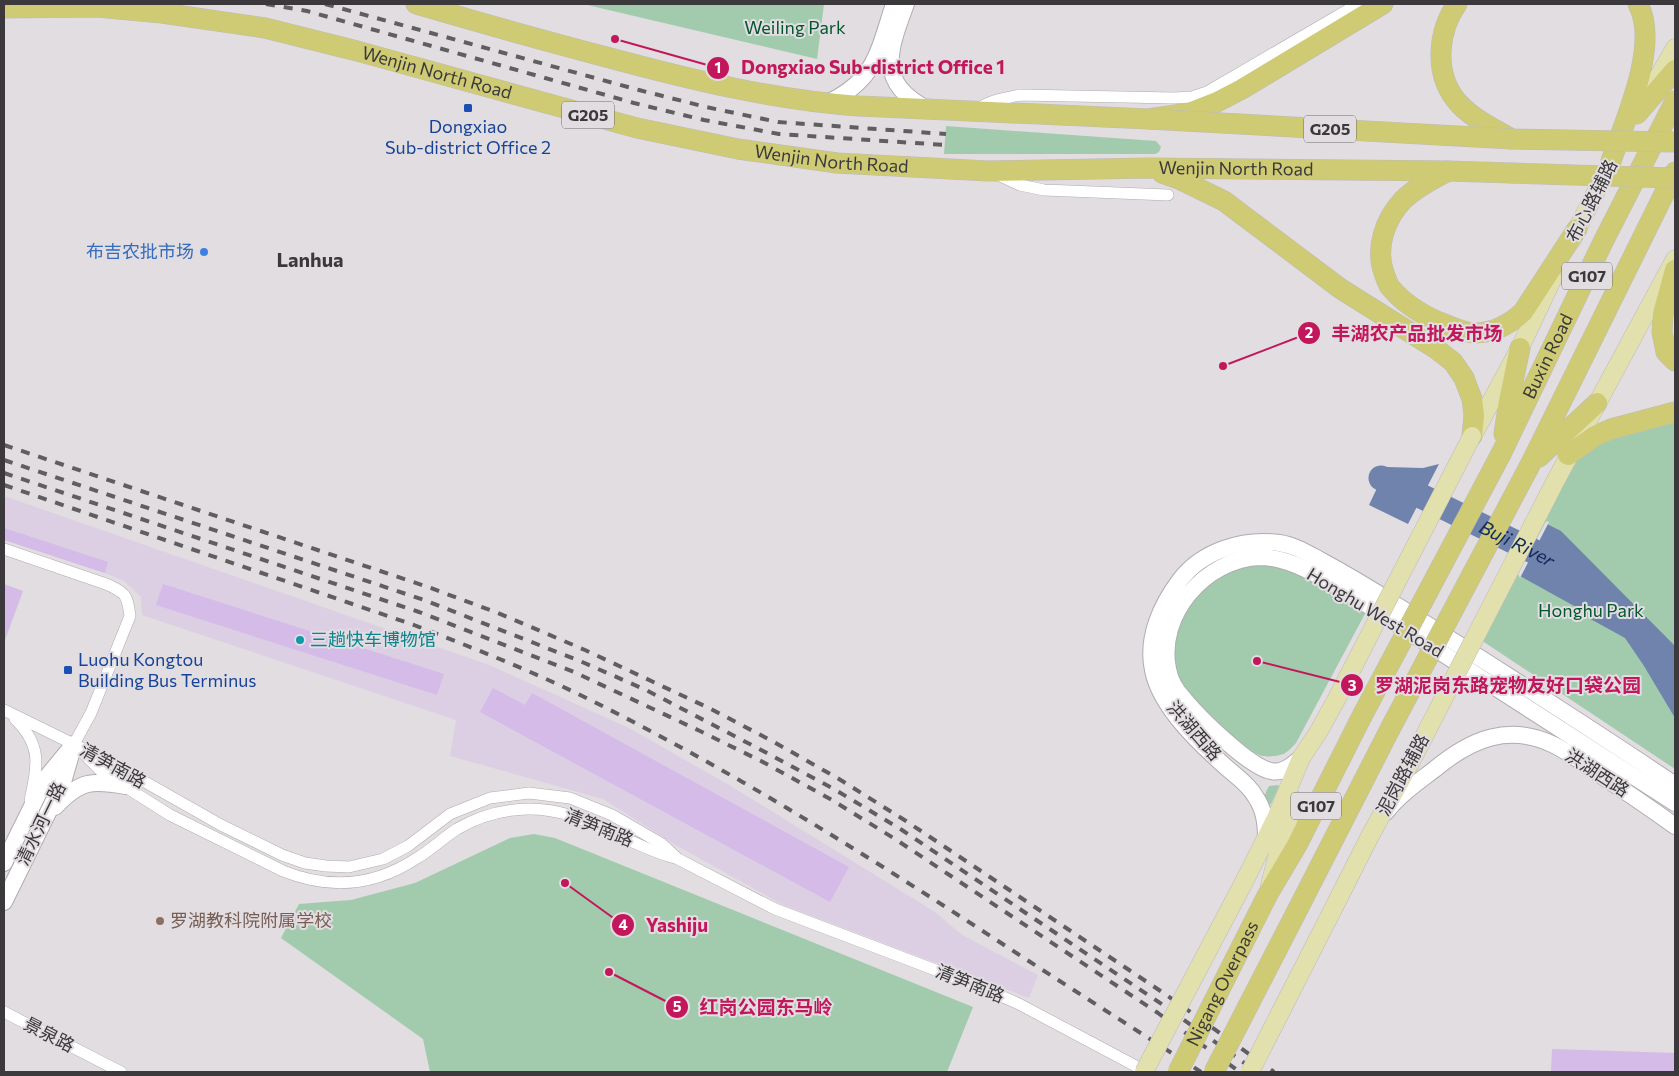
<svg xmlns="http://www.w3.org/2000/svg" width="1679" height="1076" font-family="Commissioner,'Noto Sans SC',sans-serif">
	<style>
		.commercial { fill: #dccfe3 }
		.green { fill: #a2cbae }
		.water { fill: #6f83ac }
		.pier { fill: #e1dde1 }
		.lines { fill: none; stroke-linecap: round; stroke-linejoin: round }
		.river { stroke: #6f83ac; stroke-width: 25 }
		.building { fill: #d4bbe8 }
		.street-casing { stroke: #afacb0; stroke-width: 12 }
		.secondary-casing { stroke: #afacb0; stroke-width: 18 }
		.primary-casing { stroke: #bcbcbc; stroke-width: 19 }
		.highway-casing { stroke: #bcbcbc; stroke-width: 21 }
		.street { stroke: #fff; stroke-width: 11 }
		.secondary { stroke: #fff; stroke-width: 16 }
		.primary { stroke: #e2e0ac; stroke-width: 18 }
		.highway { stroke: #cfcb74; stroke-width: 20 }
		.rail { stroke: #615e61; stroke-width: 4; stroke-dasharray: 9 9; stroke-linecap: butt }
		.primary-bridge-casing { stroke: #bcbcbc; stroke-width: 19; stroke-linecap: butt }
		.highway-bridge-casing { stroke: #bcbcbc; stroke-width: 21; stroke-linecap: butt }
		.primary-bridge { stroke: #e2e0ac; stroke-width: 18 }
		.highway-bridge { stroke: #cfcb74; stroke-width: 20 }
		.transit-dot { fill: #1a4fb4; stroke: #e1dde1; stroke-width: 2 }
		.shop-dot { fill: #3f7fe0; stroke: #e1dde1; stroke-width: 2 }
		.culture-dot { fill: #0f9aa8; stroke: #e1dde1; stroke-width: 2 }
		.education-dot { fill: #8d6e63; stroke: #e1dde1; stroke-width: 2 }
		.labels { text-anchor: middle; stroke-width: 4; stroke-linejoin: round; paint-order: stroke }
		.shield { fill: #e1dde1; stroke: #6d6a6d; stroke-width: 1 }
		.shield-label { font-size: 16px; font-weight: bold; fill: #3b393b }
		.park-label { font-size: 18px; fill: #03562e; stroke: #e1dde1 }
		.street-label { font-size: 18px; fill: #3b393b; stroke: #e1dde1 }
		.transit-label { font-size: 18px; fill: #164399; stroke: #e1dde1 }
		.shop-label { font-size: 18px; fill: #366cbe; stroke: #e1dde1; text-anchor: end }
		.culture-label { font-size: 18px; fill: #0d838f; stroke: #e1dde1; text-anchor: start }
		.education-label { font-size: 18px; fill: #785e54; stroke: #e1dde1; text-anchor: start }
		.water-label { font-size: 19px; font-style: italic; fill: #12295d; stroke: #e1dde1 }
		.quarter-label { font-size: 20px; font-weight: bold; fill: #3b393b; stroke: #e1dde1 }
		.leader { fill: none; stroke: #c2185b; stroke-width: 2 }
		.callout-dot { fill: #c2185b; stroke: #e1dde1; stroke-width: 2 }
		.mark-label { font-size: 15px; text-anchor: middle; font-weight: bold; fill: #fff }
		.callout-label { font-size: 19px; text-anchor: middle; font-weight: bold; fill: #c2185b; stroke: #e1dde1; stroke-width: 4; stroke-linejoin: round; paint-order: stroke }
	</style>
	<rect width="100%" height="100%" fill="#e1dde1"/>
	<!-- commercial -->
	<polygon class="commercial" points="4,496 489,665 629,728 729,785 935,912 962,935 1038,975 1029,998 783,905 674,844 603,799 450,756 456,720 142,615 141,597 124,581 105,573 4,540"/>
	<!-- green -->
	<g class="green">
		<polygon points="583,4 824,4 817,59"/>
		<polygon points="946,126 1156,141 1161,147 1159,152 1155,154 944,154"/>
		<polygon points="1675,414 1675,769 1481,640 1583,446"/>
		<path d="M1264,563L1283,566L1367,610L1296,743C1293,746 1289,751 1285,753C1281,756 1267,757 1262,756C1248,753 1192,699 1183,685C1178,675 1173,664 1172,653C1170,636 1181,621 1189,607C1208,576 1229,568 1264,563Z"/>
		<polygon points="1278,785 1279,787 1271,804 1265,805 1263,798 1269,786"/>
		<polygon points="534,834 555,838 973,1007 947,1072 430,1072 423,1039 281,938 299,904 351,900 415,883 510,838"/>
	</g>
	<!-- water -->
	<g class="water">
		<polygon points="1439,464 1408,524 1369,505 1387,467 1423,468"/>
		<polygon points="1547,524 1561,531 1675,646 1675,718 1644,666 1625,638 1585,616 1576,607 1520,576"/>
	</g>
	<!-- pier -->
	<polygon class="pier" points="1547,521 1549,522 1520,578 1518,574 1545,523"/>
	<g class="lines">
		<!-- river -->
		<path class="river" id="s1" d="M1381,478L1423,497L1547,558L1562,569"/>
	</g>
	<!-- building -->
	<g class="building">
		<polygon points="4,528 108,562 105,573 4,540"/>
		<polygon points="4,584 23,591 5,640 4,640"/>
		<polygon points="163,584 444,674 437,695 156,605"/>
		<polygon points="493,688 525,705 532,693 849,867 830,902 480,712"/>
		<polygon points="1552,1049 1675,1053 1675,1072 1551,1072"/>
	</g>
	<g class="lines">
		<!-- street casing -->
		<g class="street-casing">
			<g id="street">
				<path d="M979,108C991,100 1006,98 1020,95L1174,98L1192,97L1207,92L1358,4"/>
				<polyline points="996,174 1020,185 1044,190 1168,195"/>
				<path d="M4,549L106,584C126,593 127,594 130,616L91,713L74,744"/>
				<polyline points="4,710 108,761 221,825 282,855 305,863 326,866 349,867 383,859 408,846 450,814 490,798 529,793 570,798 612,815 662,844 678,859 775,909 983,988 1019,1004 1147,1072"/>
				<path d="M15,719C42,745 38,766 30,800"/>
				<path d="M82,752L102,772L170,815L283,871C330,890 375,886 417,858C431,850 443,838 457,829C474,819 494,812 514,810C576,802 619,843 675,858"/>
				<polyline points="4,1012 121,1072"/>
			</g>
		</g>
		<!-- secondary casing -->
		<g class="secondary-casing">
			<g id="secondary">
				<path d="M906,4C889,50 875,83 929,110"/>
				<path d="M825,104C876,81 878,52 894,4"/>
				<path d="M1301,758C1293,764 1283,774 1271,771C1249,767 1199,717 1184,699C1176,691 1170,680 1168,669C1157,615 1205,559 1260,557C1287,557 1315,574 1338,586L1675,803"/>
				<path d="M55,807C80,780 92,780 126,786"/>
				<path d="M1386,812C1399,795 1418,782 1435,769C1471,739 1509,723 1554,745C1570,753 1585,764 1599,774C1625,791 1650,808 1675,826"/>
				<path d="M1266,838C1266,822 1264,809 1255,796C1249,785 1236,776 1227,768C1200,744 1160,707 1153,670C1146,638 1161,605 1180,580C1202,551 1243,538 1279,543C1294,545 1307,553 1320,560C1346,574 1371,589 1396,605C1490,664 1583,723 1675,785"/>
				<polyline points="4,863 46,778 69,750"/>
				<polyline points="4,902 63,782 74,744"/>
			</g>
		</g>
		<!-- primary casing -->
		<g class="primary-casing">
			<g id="primary">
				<polyline points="1652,88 1675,48"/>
				<polyline points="1571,241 1609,166"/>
				<polyline points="1473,435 1520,348 1553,278"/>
				<polyline points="1557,478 1675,259"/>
				<polyline points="1245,880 1277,816 1301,758 1319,731 1336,700"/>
				<polyline points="1270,885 1281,841 1295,800"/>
				<polyline points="1327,921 1370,836 1415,754"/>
			</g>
		</g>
		<!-- highway casing -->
		<g class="highway-casing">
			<g id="highway">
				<path d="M416,4C481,23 545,41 610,58C692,80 774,100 859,106L1148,119L1189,113L1217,102L1242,89L1383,4"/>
				<path d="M1457,4C1447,18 1442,33 1441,51C1439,101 1473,118 1512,139"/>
				<path id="s2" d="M4,8L97,7L162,13L265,28L357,51L637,128L738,149L837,163L988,171L1148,168L1448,171L1511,173"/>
				<polyline points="1637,114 1675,70"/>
				<path d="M1611,161C1625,120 1660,45 1638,4"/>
				<path d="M1448,171C1433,179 1415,188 1403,200C1385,219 1375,248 1384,273C1386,278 1387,283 1390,287C1403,303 1421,314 1439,322C1451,326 1463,333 1475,333C1494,333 1510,324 1523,312L1577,229"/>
				<polyline points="1162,173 1179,179 1224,201 1341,289 1435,348 1453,362 1464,378 1472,399 1474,415 1472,436"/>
				<polyline points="1675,270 1663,314 1662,332 1666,352 1675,361"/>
				<polyline points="1504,434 1509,401 1520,348"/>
				<path id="s3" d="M1502,452L1603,242L1675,101"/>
				<polyline points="1568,455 1595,436 1611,429 1675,412"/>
				<polyline points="1539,457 1597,403"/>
				<polyline points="1529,467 1675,172"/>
				<polyline points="1268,894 1297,845 1362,716"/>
				<polyline points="1299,907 1390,729"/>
			</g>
		</g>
		<!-- street -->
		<use href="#street" class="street"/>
		<!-- secondary -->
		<use href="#secondary" class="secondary"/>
		<!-- primary -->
		<use href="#primary" class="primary"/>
		<!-- highway -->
		<use href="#highway" class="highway"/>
		<!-- rail -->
		<g class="rail">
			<polyline points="266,4 307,11 634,103 704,120 779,134 945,145"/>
			<polyline points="325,4 639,90 706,107 778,122 946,134"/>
			<polyline points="4,445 428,587 498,613 585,650 711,709 774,742 839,779 906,821 1168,996 1274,1072"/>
			<polyline points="4,460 424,600 580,661 646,690 767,753 834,789 902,830 1163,1005 1257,1072"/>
			<polyline points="4,473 419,612 574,672 700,731 761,761 832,800 895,839 1158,1013 1240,1072"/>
			<path d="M4,485L414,625C468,646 522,667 574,692C730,768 876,861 1021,956C1081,995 1141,1033 1201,1072"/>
		</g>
		<!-- primary-bridge casing -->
		<g class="primary-bridge-casing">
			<g id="primary-bridge">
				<polyline points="1336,700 1472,436"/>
				<polyline points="1415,754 1557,478"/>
				<polyline points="1144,1072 1245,880"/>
				<polyline points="1250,1072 1327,921"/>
			</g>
		</g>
		<!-- highway-bridge casing -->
		<g class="highway-bridge-casing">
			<g id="highway-bridge">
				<polyline points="1148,119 1512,139 1675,142"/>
				<polyline points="1511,173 1675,178"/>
				<polyline points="1362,716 1502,452"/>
				<polyline points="1390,729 1529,467"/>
				<path id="s4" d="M1178,1072L1268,894"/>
				<polyline points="1214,1072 1299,907"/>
			</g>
		</g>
		<!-- primary-bridge -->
		<use href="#primary-bridge" class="primary-bridge"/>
		<!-- highway-bridge -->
		<use href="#highway-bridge" class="highway-bridge"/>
	</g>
	<!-- markers -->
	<g class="transit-dot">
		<rect x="463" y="103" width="10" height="10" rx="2.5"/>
		<rect x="63" y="665" width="10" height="10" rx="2.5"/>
	</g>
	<circle class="shop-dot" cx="204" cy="252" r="5"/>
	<circle class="culture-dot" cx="300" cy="640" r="5"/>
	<circle class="education-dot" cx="160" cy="921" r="5"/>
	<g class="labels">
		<!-- shield labels -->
		<g class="shield">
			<rect x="562" y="101.5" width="52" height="27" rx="4"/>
			<rect x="1304" y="115.5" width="52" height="27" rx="4"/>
			<rect x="1562" y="262.5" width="50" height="27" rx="4"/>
			<rect x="1291" y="792.5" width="50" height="27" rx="4"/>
		</g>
		<g class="shield-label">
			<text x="588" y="121">G205</text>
			<text x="1330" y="135">G205</text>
			<text x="1587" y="282">G107</text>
			<text x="1316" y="812">G107</text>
		</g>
		<!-- park labels -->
		<g class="park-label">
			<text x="795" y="34">Weiling Park</text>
			<text x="1591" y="617">Honghu Park</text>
		</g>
		<!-- street labels -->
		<g class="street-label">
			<text dy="6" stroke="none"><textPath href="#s2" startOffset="440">Wenjin North Road</textPath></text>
			<text dy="6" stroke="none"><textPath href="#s2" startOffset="845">Wenjin North Road</textPath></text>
			<text dy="6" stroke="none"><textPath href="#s2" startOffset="1250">Wenjin North Road</textPath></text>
			<text transform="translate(1592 201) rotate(-63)" y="6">布心路辅路</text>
			<text dy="6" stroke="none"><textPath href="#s3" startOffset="106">Buxin Road</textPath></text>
			<text transform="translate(1375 613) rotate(31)" y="6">Honghu West Road</text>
			<text transform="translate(1194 731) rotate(49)" y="6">洪湖西路</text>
			<text transform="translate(113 766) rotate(29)" y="6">清笋南路</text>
			<text transform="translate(1597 773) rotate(33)" y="6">洪湖西路</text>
			<text transform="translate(1403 775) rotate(-62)" y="6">泥岗路辅路</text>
			<text transform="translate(41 824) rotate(-64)" y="6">清水河一路</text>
			<text transform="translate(599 828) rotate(22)" y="6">清笋南路</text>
			<text dy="6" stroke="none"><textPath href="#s4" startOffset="99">Nigang Overpass</textPath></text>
			<text transform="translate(970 984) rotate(22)" y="6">清笋南路</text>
			<text transform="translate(49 1035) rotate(27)" y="6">景泉路</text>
		</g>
		<!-- transit labels -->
		<g class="transit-label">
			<text x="468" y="133">Dongxiao<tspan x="468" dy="21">Sub-district Office 2</tspan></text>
			<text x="78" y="666" text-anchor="start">Luohu Kongtou<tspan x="78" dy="21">Building Bus Terminus</tspan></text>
		</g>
		<!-- shop labels -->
		<g class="shop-label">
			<text x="194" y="258">布吉农批市场</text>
		</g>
		<!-- culture labels -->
		<g class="culture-label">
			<text x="310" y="646">三趟快车博物馆</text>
		</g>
		<!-- education labels -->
		<g class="education-label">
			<text x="170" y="927">罗湖教科院附属学校</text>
		</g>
		<!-- water labels -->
		<g class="water-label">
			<text dy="7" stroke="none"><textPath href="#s1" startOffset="151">Buji River</textPath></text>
		</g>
		<!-- quarter labels -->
		<g class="quarter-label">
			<text x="310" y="267">Lanhua</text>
		</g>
	</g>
	<!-- callouts -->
	<path class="leader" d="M615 39L718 68M1223 366L1309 333M1257 661L1352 685M565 883L623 925M609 972L677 1007"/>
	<g class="callout-dot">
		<circle cx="615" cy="39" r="5"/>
		<circle cx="1223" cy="366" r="5"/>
		<circle cx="1257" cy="661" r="5"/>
		<circle cx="565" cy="883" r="5"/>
		<circle cx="609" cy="972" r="5"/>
		<circle cx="718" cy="68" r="12"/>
		<circle cx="1309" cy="333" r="12"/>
		<circle cx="1352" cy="685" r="12"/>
		<circle cx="623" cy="925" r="12"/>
		<circle cx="677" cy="1007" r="12"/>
	</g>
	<g class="mark-label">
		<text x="718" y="73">1</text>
		<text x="1309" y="338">2</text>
		<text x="1352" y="691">3</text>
		<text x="623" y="930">4</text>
		<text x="677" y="1012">5</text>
	</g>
	<g class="callout-label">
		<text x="873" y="74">Dongxiao Sub-district Office 1</text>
		<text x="1417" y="340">丰湖农产品批发市场</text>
		<text x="1508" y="692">罗湖泥岗东路宠物友好口袋公园</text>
		<text x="677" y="932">Yashiju</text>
		<text x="766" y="1014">红岗公园东马岭</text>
	</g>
	<!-- border -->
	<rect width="1679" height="1076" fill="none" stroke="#3b393b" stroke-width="10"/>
</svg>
